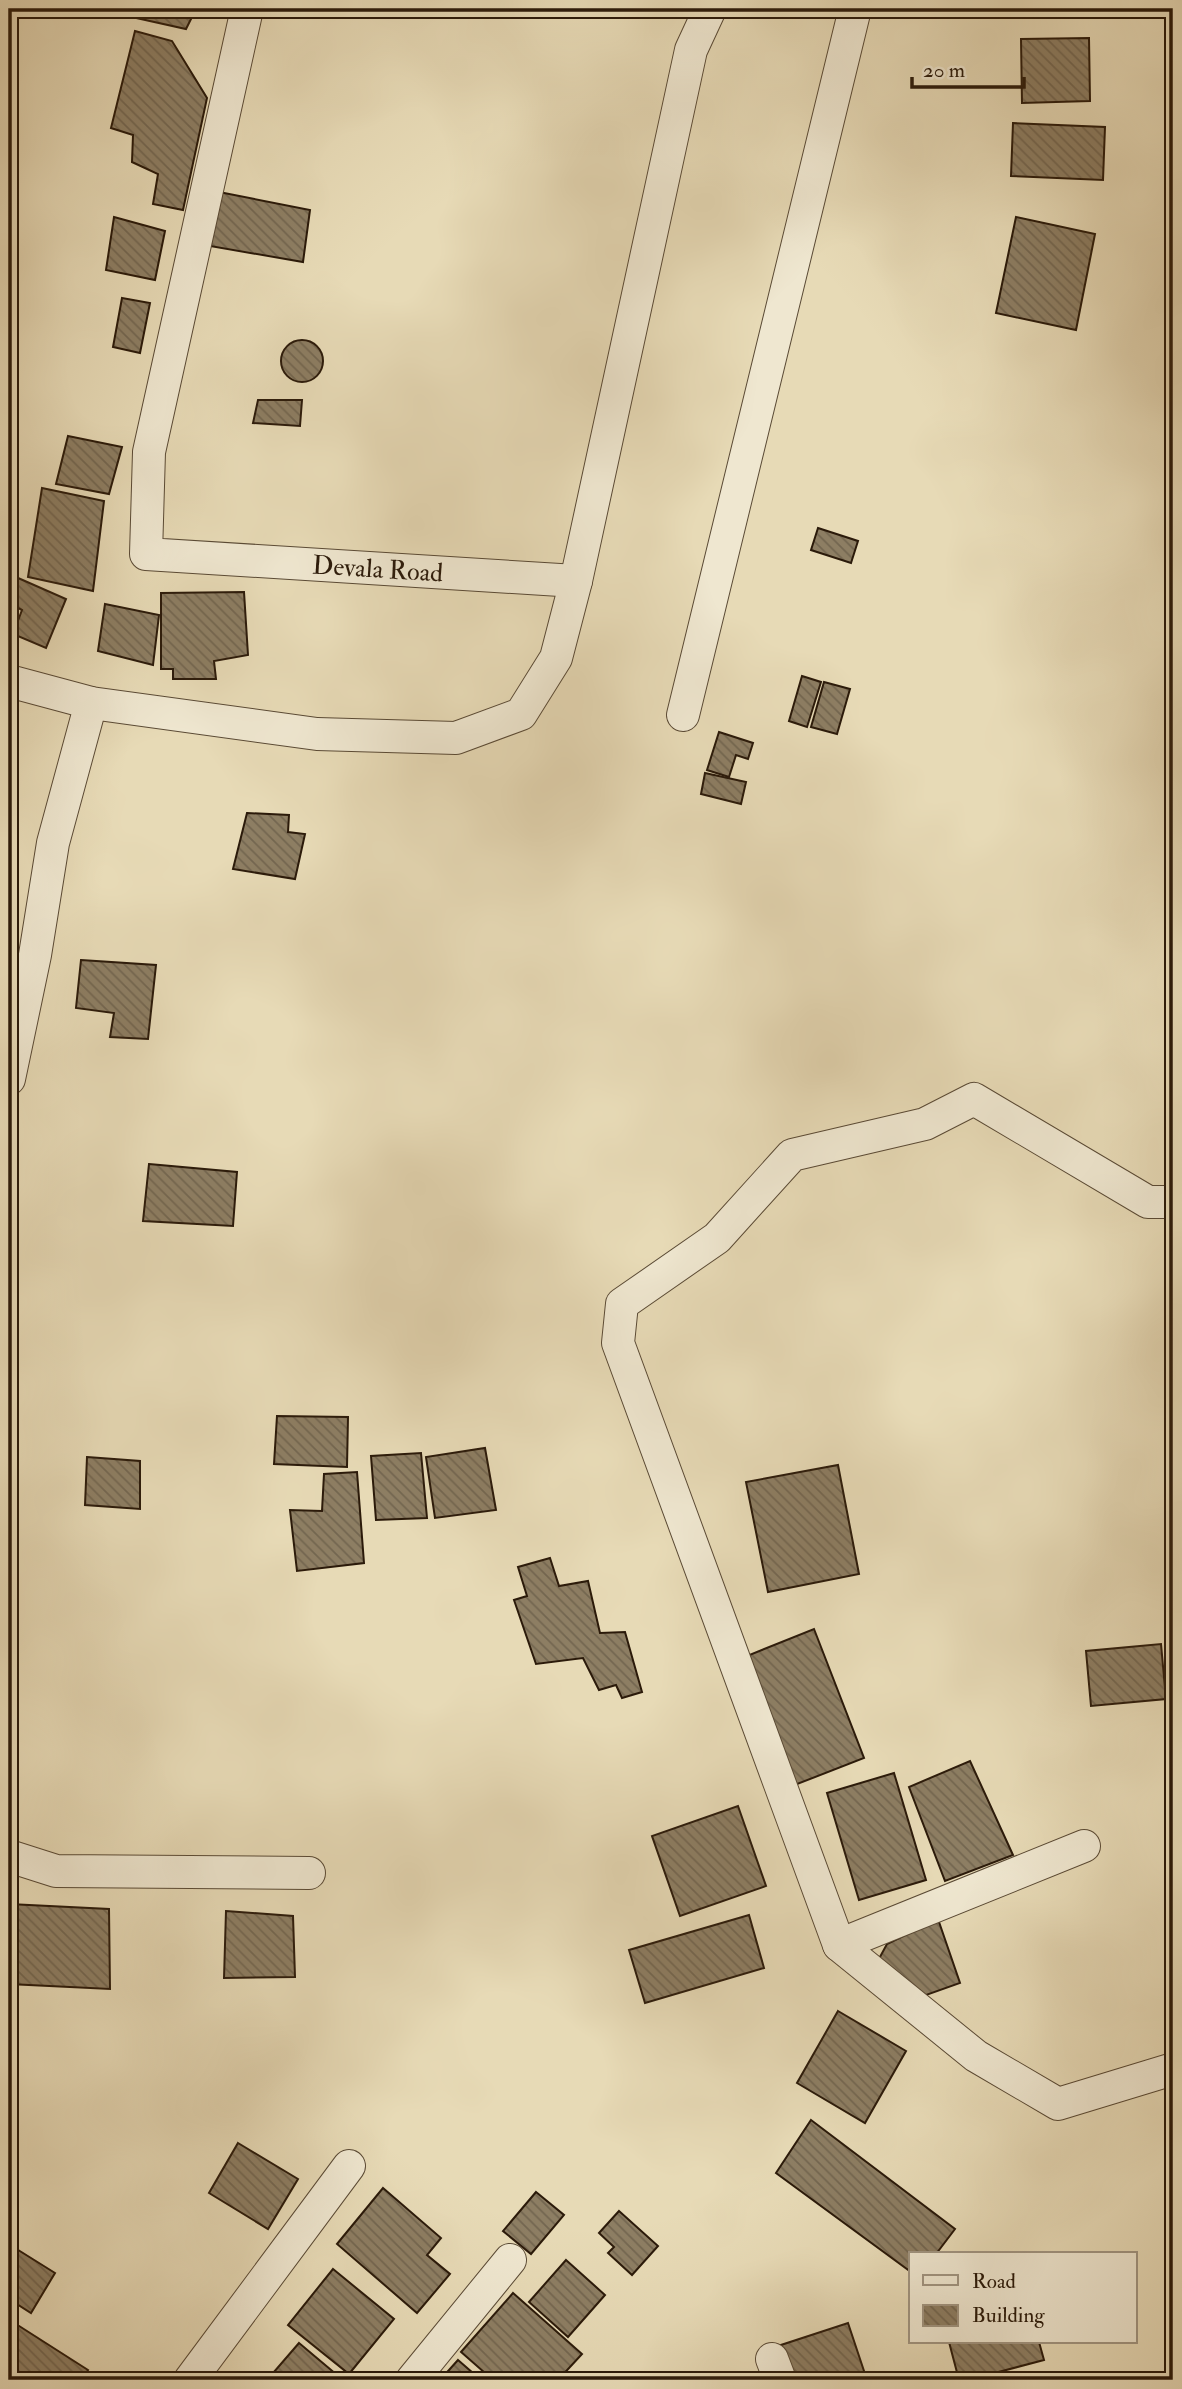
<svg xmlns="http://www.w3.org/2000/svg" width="1182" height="2389" font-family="'IM FELL Double Pica',serif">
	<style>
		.building { fill: url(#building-back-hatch); stroke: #2b1a0a; stroke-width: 2 }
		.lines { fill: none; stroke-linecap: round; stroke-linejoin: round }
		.street-casing { stroke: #5a4a35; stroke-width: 34 }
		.street { stroke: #efe7d0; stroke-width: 32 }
		.labels { text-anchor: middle; stroke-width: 7; stroke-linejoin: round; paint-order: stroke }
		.street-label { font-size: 26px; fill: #2b1a0a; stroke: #efe7d0 }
	</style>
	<defs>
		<pattern id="building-back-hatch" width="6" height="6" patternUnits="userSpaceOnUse" patternTransform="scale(1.75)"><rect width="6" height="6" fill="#8d7e63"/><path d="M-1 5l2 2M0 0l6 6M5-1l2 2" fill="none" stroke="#736650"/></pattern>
	</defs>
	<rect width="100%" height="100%" fill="#e7dab6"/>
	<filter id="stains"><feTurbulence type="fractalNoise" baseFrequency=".00286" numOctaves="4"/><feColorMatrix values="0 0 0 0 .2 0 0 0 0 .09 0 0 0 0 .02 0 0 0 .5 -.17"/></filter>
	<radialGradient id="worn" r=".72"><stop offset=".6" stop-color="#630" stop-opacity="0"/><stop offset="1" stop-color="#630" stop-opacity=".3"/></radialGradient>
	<!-- building -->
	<g class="building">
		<polygon points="100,9 186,9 195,11 186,29 100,10"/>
		<polygon points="135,31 172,41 207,98 183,210 153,204 158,174 132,162 133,135 111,128"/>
		<polygon points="1089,38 1090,101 1022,103 1021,39"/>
		<polygon points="1013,123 1105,127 1103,180 1011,176"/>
		<polygon points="219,192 310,210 303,262 210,246"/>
		<polygon points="114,217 165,231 155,280 106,270"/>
		<polygon points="1016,217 1095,234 1076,330 996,313"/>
		<polygon points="122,298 150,303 140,353 113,347"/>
		<circle cx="302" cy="361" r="21"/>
		<polygon points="258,400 302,400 300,426 253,423"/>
		<polygon points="68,436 122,447 109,494 56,484"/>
		<polygon points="42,488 104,501 93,591 28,577"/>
		<polygon points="818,528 858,541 851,563 811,550"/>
		<polygon points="9,574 66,599 46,648 13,634 22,610 9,603"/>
		<polygon points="244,592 248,655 214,661 216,679 173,679 173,669 161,669 161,593"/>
		<polygon points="105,604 159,615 153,665 98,651"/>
		<polygon points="802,676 821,682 807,727 789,721"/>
		<polygon points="824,682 850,689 837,734 811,727"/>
		<polygon points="719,732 753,743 748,759 736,755 729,777 707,770"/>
		<polygon points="705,773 746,782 741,804 701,794"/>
		<polygon points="247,813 289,815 288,832 305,834 295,879 233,869"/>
		<polygon points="81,960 156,965 148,1039 110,1037 114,1013 76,1008"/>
		<polygon points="149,1164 237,1172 233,1226 143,1221"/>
		<polygon points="277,1416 348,1417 347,1467 274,1464"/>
		<polygon points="485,1448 496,1510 435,1518 426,1457"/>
		<polygon points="421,1453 427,1518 376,1520 371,1456"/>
		<polygon points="87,1457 140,1461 140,1509 85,1505"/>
		<polygon points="838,1465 859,1574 768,1592 746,1482"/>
		<polygon points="357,1472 364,1563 297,1571 290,1510 322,1511 324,1474"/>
		<polygon points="550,1558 559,1586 588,1581 600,1633 625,1632 642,1692 622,1698 616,1685 599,1690 583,1658 536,1664 514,1600 527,1596 518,1567"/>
		<polygon points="814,1629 864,1758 792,1786 742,1658"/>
		<polygon points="1161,1644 1166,1699 1091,1706 1086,1651"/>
		<polygon points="970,1761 1013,1855 945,1881 909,1787"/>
		<polygon points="894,1773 926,1880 859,1900 827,1793"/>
		<polygon points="738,1806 766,1886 680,1916 652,1836"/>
		<polygon points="9,1904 109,1909 110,1989 9,1984"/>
		<polygon points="226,1911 293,1916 295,1977 224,1978"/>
		<polygon points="749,1915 764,1968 645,2003 629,1950"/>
		<polygon points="938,1919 960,1983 915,1999 874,1968 887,1944"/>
		<polygon points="838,2011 906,2051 865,2123 797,2083"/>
		<polygon points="811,2120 955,2229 936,2254 911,2254 911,2272 776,2173"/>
		<polygon points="238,2143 298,2179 268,2229 209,2193"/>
		<polygon points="383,2188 441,2238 427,2255 450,2274 417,2313 337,2244"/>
		<polygon points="536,2192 564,2215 531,2254 503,2231"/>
		<polygon points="619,2211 658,2246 632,2275 608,2253 614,2247 599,2233"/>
		<polygon points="15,2248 55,2273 31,2313 9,2299 9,2259"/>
		<polygon points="566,2260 605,2295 568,2337 529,2302"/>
		<polygon points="333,2269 394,2319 349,2374 288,2325"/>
		<polygon points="513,2293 582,2354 558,2380 493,2380 461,2352"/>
		<polygon points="848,2323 867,2380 792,2380 781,2345"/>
		<polygon points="16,2324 88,2370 82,2380 9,2380 9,2336"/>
		<polygon points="949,2342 1039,2342 1044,2360 968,2380 959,2380"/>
		<polygon points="299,2343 343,2380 267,2380"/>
		<polygon points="458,2360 481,2380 440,2380"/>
	</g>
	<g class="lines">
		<!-- street casing -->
		<g class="street-casing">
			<g id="street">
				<path id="s1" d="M247,9L149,452L146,554L576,581"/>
				<polyline points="9,681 91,703 317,734 456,738 521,714 556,658 576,581 691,50 710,9"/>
				<polyline points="683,715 855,9"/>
				<polyline points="9,1079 35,955 53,843 91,703"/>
				<polyline points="1173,1202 1148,1202 974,1099 925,1124 792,1155 717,1238 622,1304 618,1343 839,1945 976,2056 1058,2104 1173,2069"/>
				<polyline points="9,1856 56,1871 309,1873"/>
				<polyline points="839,1945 1084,1846"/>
				<polyline points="772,2359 780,2380"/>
				<polyline points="190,2380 349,2166"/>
				<polyline points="412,2380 510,2260"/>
			</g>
		</g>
		<!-- street -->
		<use href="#street" class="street"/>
	</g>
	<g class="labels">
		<!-- street labels -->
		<g class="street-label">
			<text dy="9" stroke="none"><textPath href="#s1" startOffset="788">Devala Road</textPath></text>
		</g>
	</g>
	<!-- margin -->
	<rect width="1182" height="2389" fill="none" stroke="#e7dab6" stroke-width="35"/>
	<rect x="10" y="10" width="1161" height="2368" fill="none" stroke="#2b1a0a" stroke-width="3.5"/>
	<rect x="18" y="18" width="1147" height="2354" fill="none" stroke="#2b1a0a" stroke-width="2"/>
	<!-- legend -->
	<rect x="909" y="2252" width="228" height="91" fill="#efe7d0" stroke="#a19581" stroke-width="2"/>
	<rect x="923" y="2275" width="35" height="10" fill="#efe7d0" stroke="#a19581" stroke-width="2"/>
	<text x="972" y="2288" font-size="21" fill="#2b1a0a">Road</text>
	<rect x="923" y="2305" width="35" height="21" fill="url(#building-back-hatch)" stroke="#a19581" stroke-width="2"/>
	<text x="972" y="2322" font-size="21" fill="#2b1a0a">Building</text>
	<!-- scale -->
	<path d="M912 77v10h112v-10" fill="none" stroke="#2b1a0a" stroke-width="3.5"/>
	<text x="923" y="77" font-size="21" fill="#2b1a0a" stroke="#efe7d0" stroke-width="5" paint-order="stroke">20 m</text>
	<rect width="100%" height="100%" filter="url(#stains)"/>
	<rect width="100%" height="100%" fill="url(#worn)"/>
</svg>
